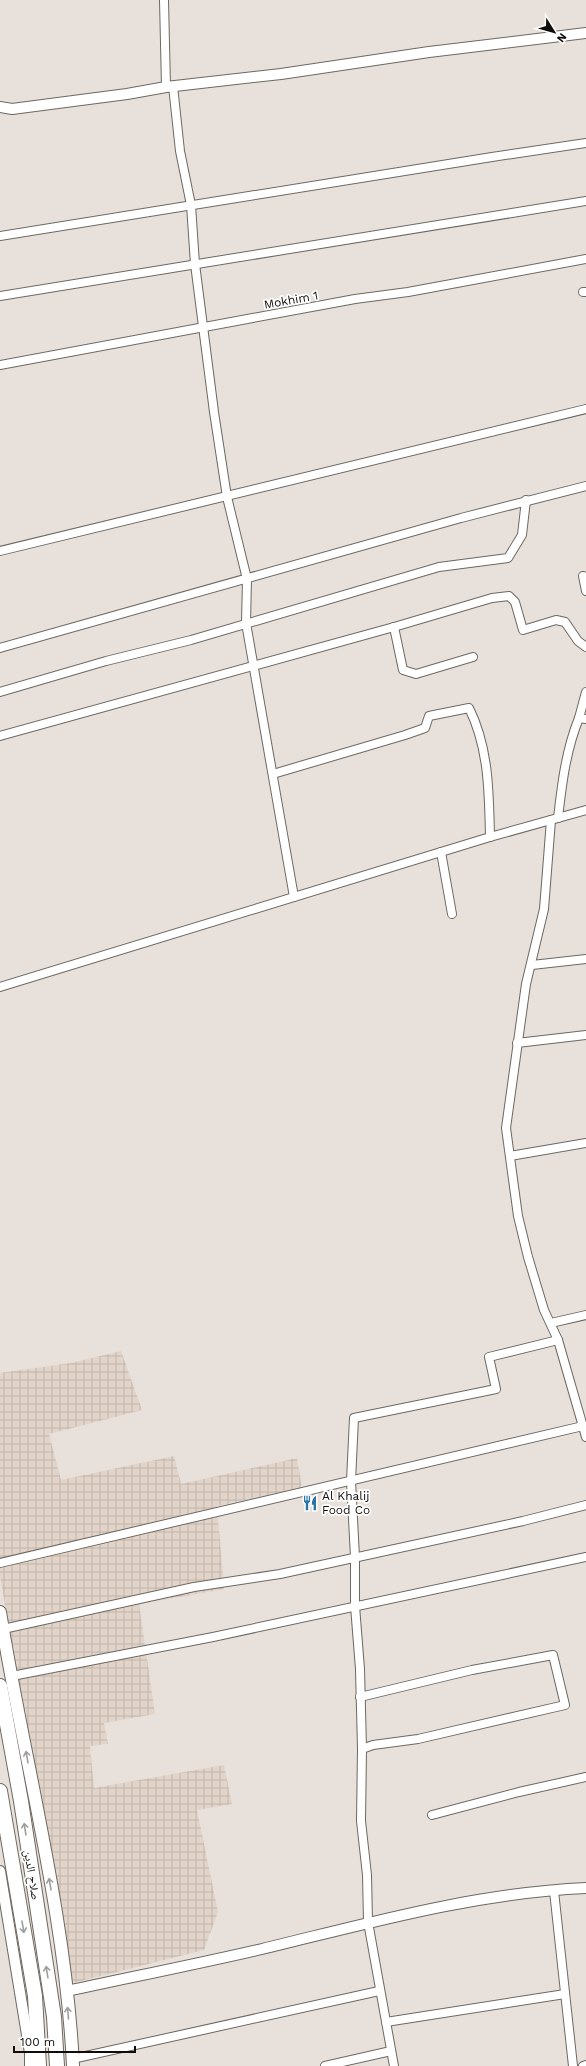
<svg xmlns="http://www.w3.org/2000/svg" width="586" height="2066" font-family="'Work Sans','Noto Naskh Arabic',sans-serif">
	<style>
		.industrial { fill: url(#industrial-grid) }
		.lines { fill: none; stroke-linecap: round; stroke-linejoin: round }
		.minor-casing { stroke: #6e6862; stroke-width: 10 }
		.tertiary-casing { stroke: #6e6862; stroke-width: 12 }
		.secondary-casing { stroke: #6e6862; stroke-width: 14 }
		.trunk-casing { stroke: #6e6862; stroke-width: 16 }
		.minor { stroke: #fff; stroke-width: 8 }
		.tertiary { stroke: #fff; stroke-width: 10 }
		.secondary { stroke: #fff; stroke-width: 12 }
		.trunk { stroke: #fff; stroke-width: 14 }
		.oneway { stroke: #9f9e9d }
		.labels { text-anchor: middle; stroke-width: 3.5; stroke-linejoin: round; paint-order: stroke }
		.street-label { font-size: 12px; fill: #0f0c0a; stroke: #fff }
		.poi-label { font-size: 12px; fill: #0f0c0a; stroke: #fff; text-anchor: start }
	</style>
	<defs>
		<pattern id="industrial-grid" width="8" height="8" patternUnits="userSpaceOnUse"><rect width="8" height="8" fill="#e2d4c9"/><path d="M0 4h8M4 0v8" fill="none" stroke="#c1b5ab"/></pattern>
	</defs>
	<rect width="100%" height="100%" fill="#e8e0da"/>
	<!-- industrial -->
	<polygon class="industrial" points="121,1351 142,1410 49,1434 61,1480 174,1456 181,1484 297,1458 302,1488 217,1506 224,1589 139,1604 155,1714 104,1723 108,1744 90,1746 94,1788 224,1765 232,1804 197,1810 218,1912 204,1950 73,1983 0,1577 0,1373 71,1363"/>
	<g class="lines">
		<!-- minor casing -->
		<g class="minor-casing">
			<g id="minor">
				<polyline points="164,0 166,87"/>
				<polyline points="173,86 180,151 191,205 195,264 214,412 227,497 247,579 246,623 294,897"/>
				<polyline points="0,236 492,157 586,143"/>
				<polyline points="583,292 586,292"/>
				<polyline points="0,296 586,201"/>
				<polyline points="0,365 355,299 408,292 586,259"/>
				<polyline points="0,551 586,409"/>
				<polyline points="583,576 586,591"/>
				<polyline points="394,627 403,670 416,674 473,657"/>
				<polyline points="0,648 461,518 586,486"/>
				<polyline points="0,692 106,661 191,640 439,567 508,558 522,535 526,500"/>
				<polyline points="586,692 579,718 586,719"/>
				<polyline points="0,736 394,627 492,598 509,596 515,602 523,630 556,620 565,622 578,641 586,647"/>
				<path d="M273,774L405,735L425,728L429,716L469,708C489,748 489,793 490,837"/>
				<path d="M558,818C562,783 566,750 579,718"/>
				<polyline points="551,820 544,909 526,984 506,1128 518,1216 528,1257 544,1310 558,1340 586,1437"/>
				<polyline points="441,852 452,914"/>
				<polyline points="532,965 586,959"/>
				<polyline points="0,987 490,837 586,810"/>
				<polyline points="517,1043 586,1035"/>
				<polyline points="510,1156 586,1143"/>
				<polyline points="551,1323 586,1315"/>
				<polyline points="0,1563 583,1426"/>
				<polyline points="3,1629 194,1587 280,1574 523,1521 586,1505"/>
				<polyline points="12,1676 213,1637 586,1557"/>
				<polyline points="360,1697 472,1670 553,1655 565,1705 418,1739 373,1745 362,1749"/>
				<polyline points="432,1815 519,1792 586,1777"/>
				<polyline points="554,1891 573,2066"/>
				<polyline points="386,2022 565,1994"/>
				<polyline points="72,2059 379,1991"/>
				<polyline points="325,2066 391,2051"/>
				<polyline points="394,2066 368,1922 367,1875 361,1821 362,1749 360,1669 355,1606 355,1557 351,1481 354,1418 496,1389 489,1357 558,1340"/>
				<polyline points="583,2066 586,2065"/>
			</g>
		</g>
		<!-- tertiary casing -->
		<g class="tertiary-casing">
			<g id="tertiary">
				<polyline points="0,107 12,109 127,94 166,87 281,74 429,52 586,33"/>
				<polyline points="0,1871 30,2053 30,2066"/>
				<path d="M67,1991C132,1977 197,1964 262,1949C369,1923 475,1893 586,1888"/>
			</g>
		</g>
		<!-- secondary casing -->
		<g class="secondary-casing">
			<path id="secondary" d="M0,1612C24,1761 66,1915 73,2066"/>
		</g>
		<!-- trunk casing -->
		<g class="trunk-casing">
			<g id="trunk">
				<polyline points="0,1686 21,1801 54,2017 57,2066"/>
				<polyline points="0,1791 35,1996 39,2066"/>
			</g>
		</g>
		<!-- minor -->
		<use href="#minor" class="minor"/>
		<!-- tertiary -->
		<use href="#tertiary" class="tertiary"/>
		<!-- secondary -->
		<use href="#secondary" class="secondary"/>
		<!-- trunk -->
		<use href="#trunk" class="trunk"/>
	</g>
	<!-- one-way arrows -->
	<defs><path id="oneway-shaft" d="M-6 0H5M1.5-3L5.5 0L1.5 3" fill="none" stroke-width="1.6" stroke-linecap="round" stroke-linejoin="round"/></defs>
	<g class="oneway">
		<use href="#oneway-shaft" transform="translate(27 1757) rotate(-100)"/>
		<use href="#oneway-shaft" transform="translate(25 1829) rotate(-99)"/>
		<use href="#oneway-shaft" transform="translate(50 1884) rotate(-100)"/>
		<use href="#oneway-shaft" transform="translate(23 1927) rotate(80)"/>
		<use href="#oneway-shaft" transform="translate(47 1972) rotate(-99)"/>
		<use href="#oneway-shaft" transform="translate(68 2013) rotate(-95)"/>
	</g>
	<!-- icons -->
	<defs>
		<g id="restaurant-bare" transform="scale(1.2)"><path d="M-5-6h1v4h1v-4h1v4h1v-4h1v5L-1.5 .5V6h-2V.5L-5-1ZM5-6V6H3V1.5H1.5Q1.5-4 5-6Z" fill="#2874a7" stroke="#fff" stroke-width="2.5" paint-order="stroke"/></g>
	</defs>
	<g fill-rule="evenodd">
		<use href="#restaurant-bare" x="310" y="1503"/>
	</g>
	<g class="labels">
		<!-- street labels -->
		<g class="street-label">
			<text transform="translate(291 300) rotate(-10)" y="4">Mokhim 1</text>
			<text transform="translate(32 1875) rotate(81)" y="4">صلاح الدين</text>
		</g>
		<!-- poi labels -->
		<g class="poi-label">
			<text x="322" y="1500">Al Khalij<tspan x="322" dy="14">Food Co</tspan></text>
		</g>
	</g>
	<!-- north arrow -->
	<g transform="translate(554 32) rotate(127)" stroke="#ffffff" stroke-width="3" paint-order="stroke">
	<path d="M0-3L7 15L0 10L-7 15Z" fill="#0f0c0a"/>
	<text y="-6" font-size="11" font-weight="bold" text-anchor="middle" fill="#0f0c0a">N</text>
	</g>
	<!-- scale -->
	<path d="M14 2046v6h121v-6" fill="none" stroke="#0f0c0a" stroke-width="2"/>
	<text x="20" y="2046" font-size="12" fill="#0f0c0a" stroke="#ffffff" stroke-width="3" paint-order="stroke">100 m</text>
</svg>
